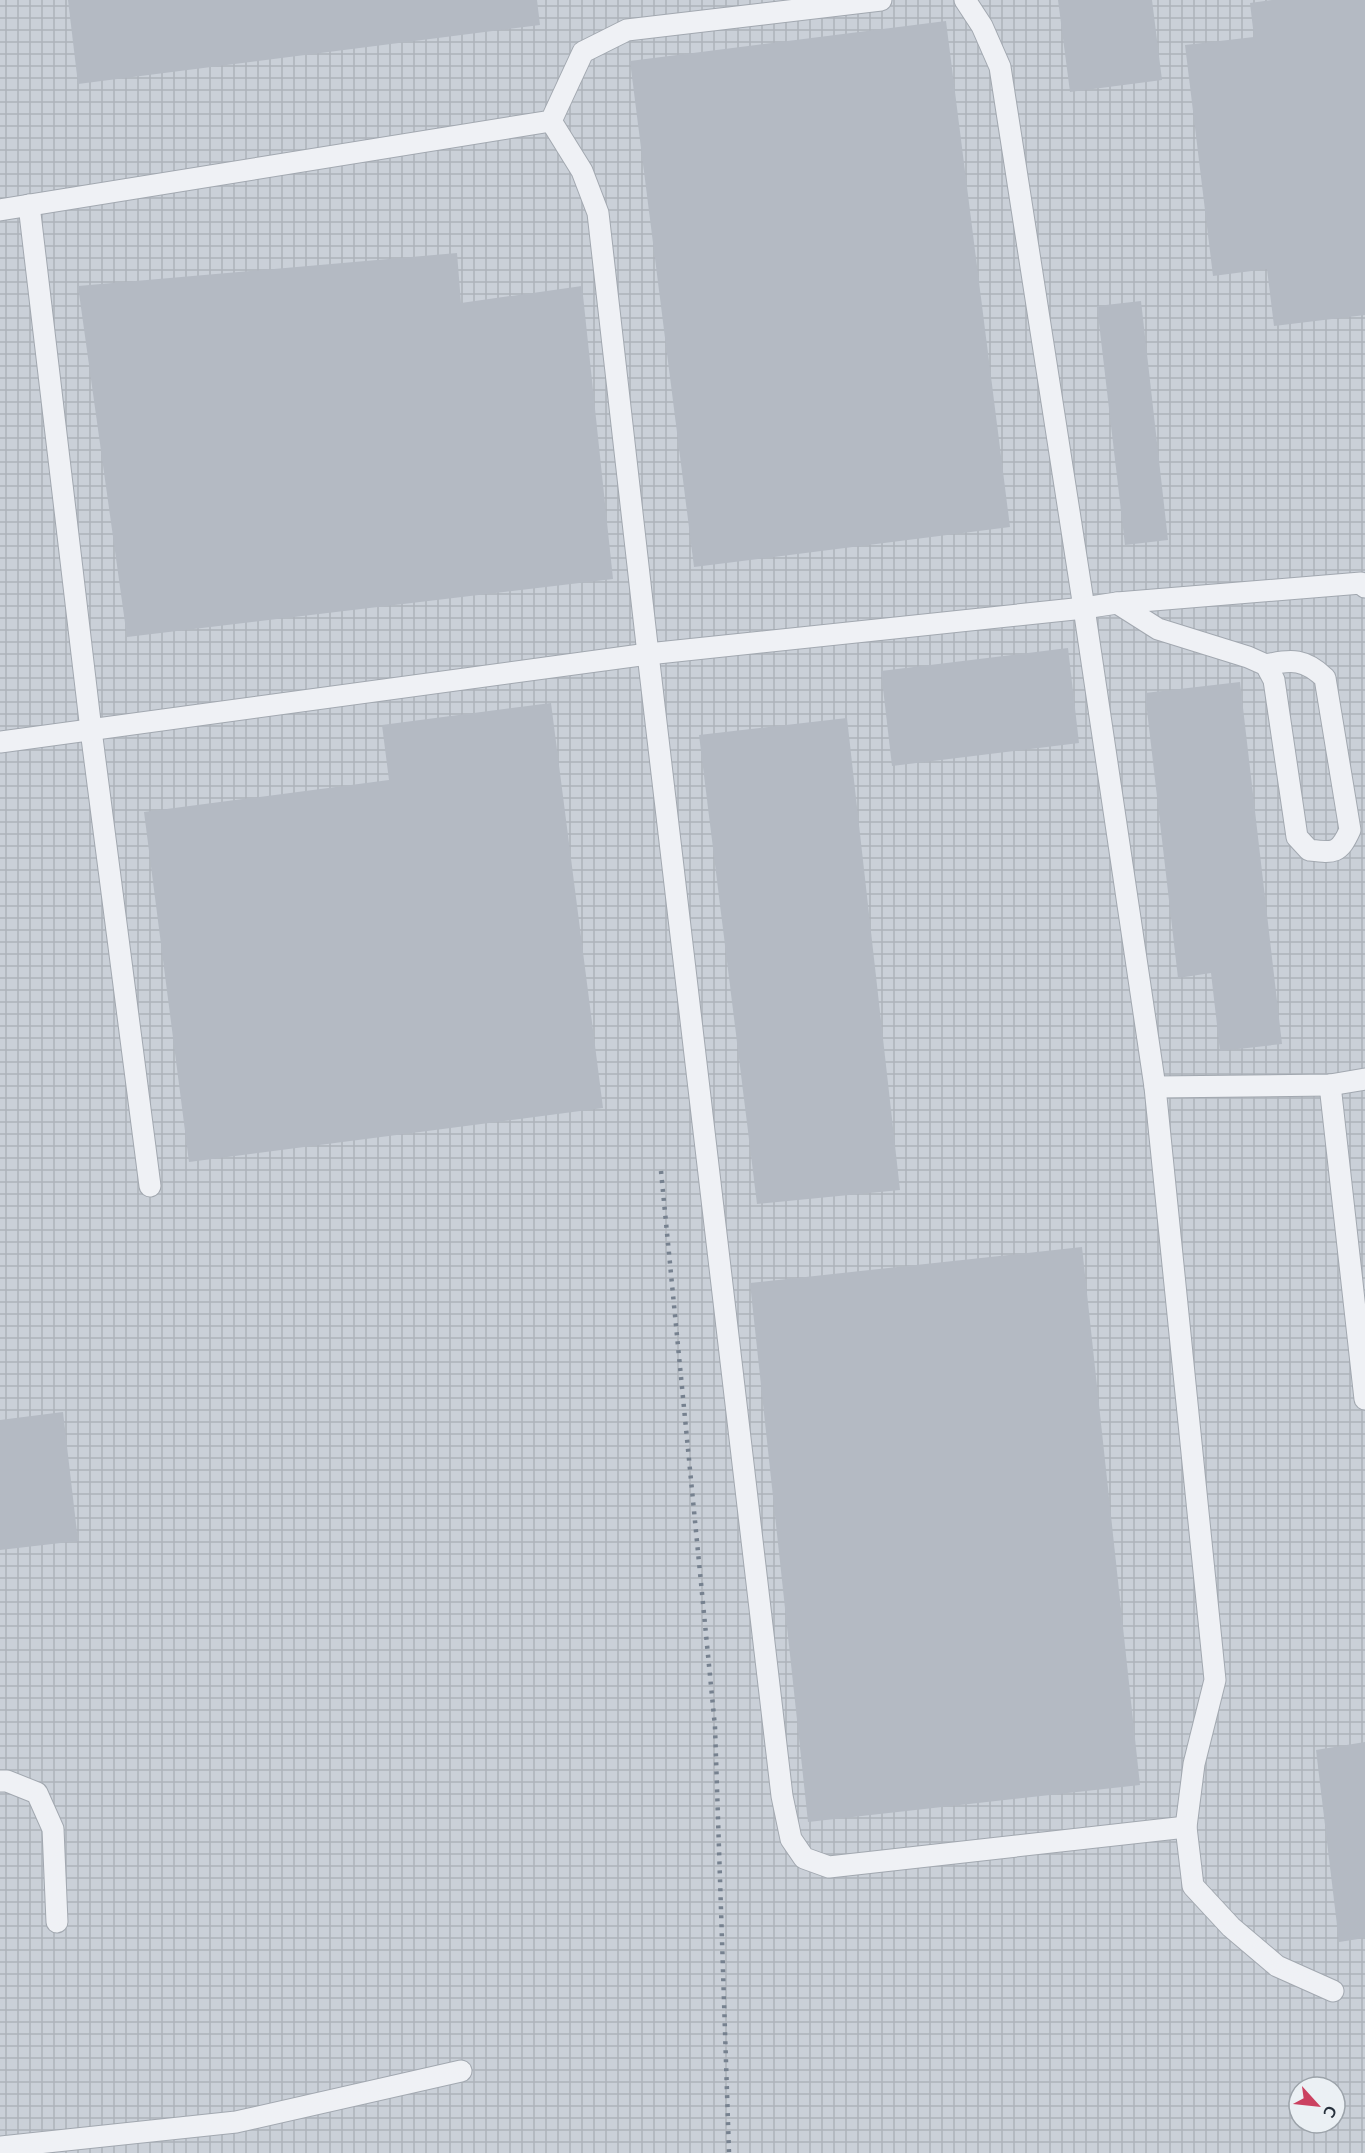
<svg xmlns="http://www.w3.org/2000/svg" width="1365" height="2153" font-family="'Nunito Sans',sans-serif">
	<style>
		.industrial { fill: url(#industrial-grid); fill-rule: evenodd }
		.building { fill: #b4bac3 }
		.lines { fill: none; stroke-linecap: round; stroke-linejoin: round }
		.service-casing { stroke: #a2a8b0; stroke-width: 23 }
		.service { stroke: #eff1f5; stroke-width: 21 }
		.rail { stroke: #76818f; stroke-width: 4.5; stroke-dasharray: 3 6; stroke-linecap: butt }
	</style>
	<defs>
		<pattern id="industrial-grid" width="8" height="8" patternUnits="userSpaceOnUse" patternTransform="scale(1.5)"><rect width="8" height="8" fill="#cad0d8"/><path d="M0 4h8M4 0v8" fill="none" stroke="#adb3ba"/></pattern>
	</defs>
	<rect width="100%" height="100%" fill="#dce1e6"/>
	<!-- industrial -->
	<path class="industrial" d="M0,0H1365V2153H0ZM1299,2087H1335V2123H1299Z"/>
	<!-- building -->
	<g class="building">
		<polygon points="68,0 537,0 540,25 78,84"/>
		<polygon points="1058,0 1152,0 1162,80 1070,92"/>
		<polygon points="1272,0 1365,0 1365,315 1274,326 1267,269 1213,276 1185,45 1254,37 1250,3"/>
		<polygon points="946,21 1010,527 694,567 630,61"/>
		<polygon points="457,253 461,303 582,286 613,579 127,637 78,286"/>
		<polygon points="1141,301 1168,540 1125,545 1097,306"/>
		<polygon points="1068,648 1079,743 892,766 881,671"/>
		<polygon points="1240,682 1282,1044 1220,1051 1211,973 1178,978 1145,693"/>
		<polygon points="551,703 603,1108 189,1162 144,812 389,780 382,725"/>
		<polygon points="847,718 900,1190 757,1204 699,735"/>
		<polygon points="1082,1247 1140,1785 808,1822 750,1283"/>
		<polygon points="63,1412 78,1541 0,1550 0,1420"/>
		<polygon points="1365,1742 1365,1938 1339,1942 1316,1750"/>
	</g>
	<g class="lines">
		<!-- service casing -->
		<g class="service-casing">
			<g id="service">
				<polyline points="965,0 982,26 1000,67 1084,608 1155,1087 1215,1680 1194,1764 1186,1827 1193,1886 1231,1927 1277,1966 1333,1991"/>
				<polyline points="551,121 582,171 598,213 648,654 782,1796 791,1839 804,1858 829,1867 1186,1827"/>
				<polyline points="29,205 91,730 150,1186"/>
				<polyline points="0,210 551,121 583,52 627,30 881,0"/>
				<path d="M1117,603L1158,629L1248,657L1266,665L1274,680L1297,837L1309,850C1334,853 1339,854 1350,830L1325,678C1305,659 1292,659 1266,665"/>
				<polyline points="0,742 648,654 1084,608 1117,603 1361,583 1365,587"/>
				<polyline points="1330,1085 1365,1399"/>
				<polyline points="1155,1087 1330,1085 1365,1079"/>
				<polyline points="0,1781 7,1781 37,1793 53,1829 57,1922"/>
				<polyline points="0,2147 236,2122 461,2071"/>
			</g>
		</g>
		<!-- service -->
		<use href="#service" class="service"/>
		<!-- rail -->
		<polyline class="rail" points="661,1171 715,1727 729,2153"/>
	</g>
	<!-- north arrow -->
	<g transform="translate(1317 2105) rotate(117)"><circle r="28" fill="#ebf0f4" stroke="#9ca3aa" stroke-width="1.5"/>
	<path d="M0-4.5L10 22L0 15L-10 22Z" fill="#cb4160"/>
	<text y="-9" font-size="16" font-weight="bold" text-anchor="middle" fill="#26303c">С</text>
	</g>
</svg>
